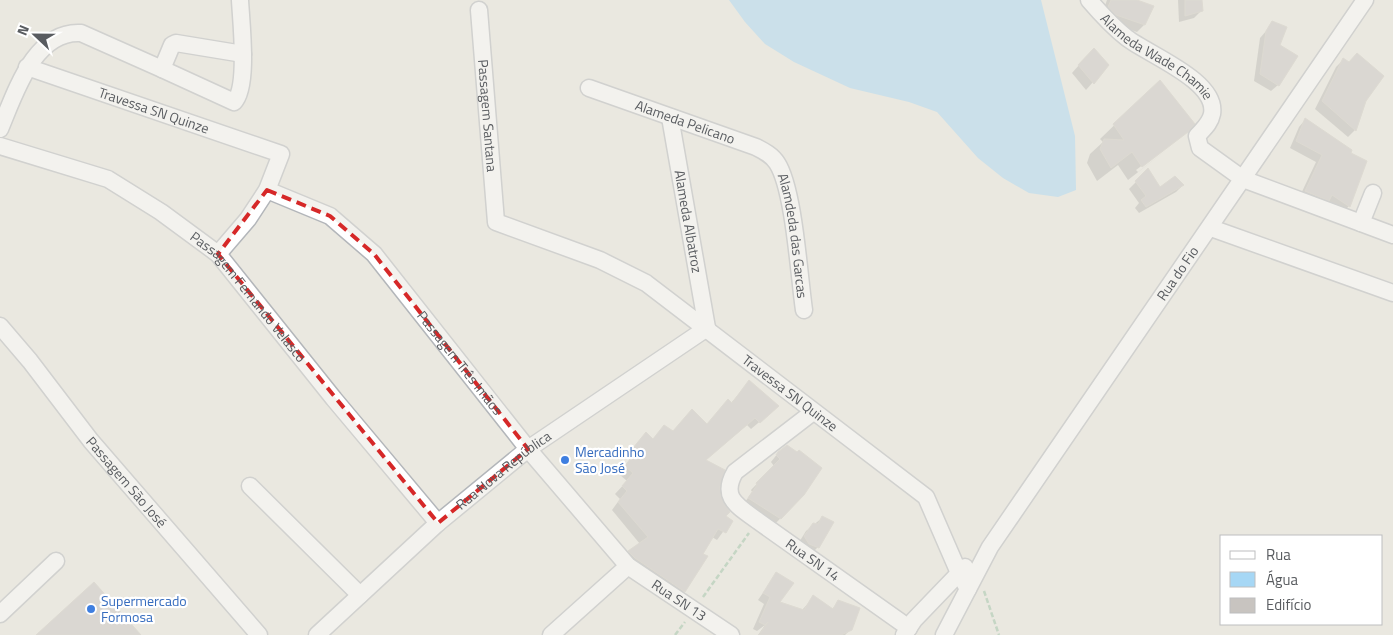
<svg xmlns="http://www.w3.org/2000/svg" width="1393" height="635" font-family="'Titillium Web',sans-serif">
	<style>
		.water { fill: #a6d7f5 }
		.shadow { fill: #0003 }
		.building { fill: #c8c4c0; stroke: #cec9c0 }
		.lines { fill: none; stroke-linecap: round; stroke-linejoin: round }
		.minor-casing { stroke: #b3b6ba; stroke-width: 19 }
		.path { stroke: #99c0a2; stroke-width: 2.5; stroke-dasharray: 5 2.5; stroke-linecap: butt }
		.minor { stroke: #fff; stroke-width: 16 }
		.marked { fill: none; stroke: #d62828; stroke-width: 4; stroke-dasharray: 10 6; stroke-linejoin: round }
		.shop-dot { fill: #3f7fe0; stroke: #fff; stroke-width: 2 }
		.labels { text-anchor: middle; stroke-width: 4.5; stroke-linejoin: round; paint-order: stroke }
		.street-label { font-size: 14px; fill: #595c60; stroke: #fff }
		.shop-label { font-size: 14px; fill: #366cbe; stroke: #fff; text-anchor: start }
	</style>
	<rect width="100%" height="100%" fill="#eae8e0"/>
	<!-- water -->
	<polygon class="water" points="729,0 1041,0 1075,136 1076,190 1058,197 1029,193 1003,178 978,158 937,112 909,102 850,88 794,62 765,44 745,22"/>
	<!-- shadow -->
	<g class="shadow">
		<polygon points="1107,0 1133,0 1152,7 1144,25 1137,32 1109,22 1102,14"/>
		<polygon points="1178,0 1201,0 1201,11 1194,18 1179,22"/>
		<polygon points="1273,23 1278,46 1278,85 1271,91 1254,81 1260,38"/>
		<polygon points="1087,56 1108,65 1086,90 1072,73"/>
		<polygon points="1343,60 1365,100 1355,130 1348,137 1315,109 1336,67"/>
		<polygon points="1159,82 1182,135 1136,170 1138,172 1174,144 1128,180 1118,165 1097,181 1087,163 1090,154 1103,142 1100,139"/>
		<polygon points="1305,120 1349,206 1342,213 1299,198 1316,162 1290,148 1299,127"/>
		<polygon points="1148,170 1160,188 1183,185 1176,192 1139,213 1135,208 1139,203 1129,189"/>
		<polygon points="749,382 770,413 751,429 747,425 704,461 718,487 724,516 731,521 717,540 712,537 702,554 706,556 684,591 676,599 621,559 640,544 612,510 620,499 615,494 627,481 619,474 630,460 626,456 646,434 652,440 664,427 672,432 706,425 731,403"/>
		<polygon points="778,453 803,495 774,525 743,505 752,492 751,490 774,466 771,462"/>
		<polygon points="822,518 818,547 811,554 798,544 806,531"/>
		<polygon points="776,574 778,603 802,610 814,597 832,609 839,602 851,629 845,635 758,635 765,625 757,631 753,629 764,604 758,600"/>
	</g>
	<!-- building -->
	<g class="building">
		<polygon points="1111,0 1137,0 1154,6 1145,25 1116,15 1108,7"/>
		<polygon points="1185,0 1202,0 1203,11 1185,16"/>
		<polygon points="1272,21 1287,27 1280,45 1298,56 1279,86 1260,74 1266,31"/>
		<polygon points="1094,48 1109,65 1094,84 1078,65"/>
		<polygon points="1357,53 1384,76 1366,101 1356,131 1322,101 1343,58 1349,62"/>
		<polygon points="1160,80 1195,124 1188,132 1142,167 1132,152 1111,168 1100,149 1104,139 1124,140 1113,124"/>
		<polygon points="1305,118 1352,150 1351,153 1367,161 1350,207 1332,195 1329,201 1305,191 1322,155 1296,141"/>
		<polygon points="1148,168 1160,187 1175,176 1184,185 1146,207 1141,200 1146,196 1135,181"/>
		<polygon points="749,380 779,406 760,423 755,418 706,460 725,470 720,487 721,496 730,512 726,516 733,521 726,533 718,529 703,554 708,556 685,592 635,558 628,551 648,537 618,502 627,491 622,486 633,473 625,466 636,451 633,448 646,432 653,439 664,425 673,431 692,409 707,424 728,399 732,403"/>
		<polygon points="787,445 797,452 799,450 822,468 804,495 781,519 748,498 757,485 756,483 780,459 776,455 778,452"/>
		<polygon points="822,516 834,522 819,548 809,544 804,536 813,523 818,524"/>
		<polygon points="776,572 794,583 780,602 804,610 813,595 833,609 838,600 860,608 852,630 841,635 759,635 768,622 765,625 759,622 770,597 763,593"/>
		<polygon points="94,582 141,635 36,635"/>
	</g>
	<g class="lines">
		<!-- minor casing -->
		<g class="minor-casing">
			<g id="minor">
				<path id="s1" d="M1089,0C1101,14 1113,27 1127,38C1149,55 1218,81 1212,114C1210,124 1203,129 1197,136L1200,148L1243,179L1393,235"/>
				<path id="s2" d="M479,10L496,222L600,260L646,283L926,497L959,573L968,589"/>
				<path id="s3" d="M27,67L281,154L267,190L248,219L218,254"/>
				<path d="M162,69L234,102C249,87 241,22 240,0"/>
				<path id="s4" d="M589,88L756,147C764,151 772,155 777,163C794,189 799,276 804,310"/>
				<path id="s5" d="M670,117L707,328"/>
				<path d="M0,129C15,94 34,30 81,33L162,69L172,45L176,43L243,54"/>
				<path id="s6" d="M0,146L108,179L161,212L218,254L334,399L438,523"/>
				<path id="s7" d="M267,190L330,216L374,254L528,449L628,566L731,635"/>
				<polyline points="1361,223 1373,193"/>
				<polyline points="1211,228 1393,293"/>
				<path id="s8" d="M0,326L30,361L91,441L259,635"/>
				<path id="s9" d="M813,412L735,472C720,498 738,506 758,521L909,628"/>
				<polyline points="250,486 360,595"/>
				<polyline points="0,614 56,561"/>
				<path id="s10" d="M317,635L438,523L528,449L707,328"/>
				<polyline points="551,635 628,566"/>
				<polyline points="904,635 914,620 965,567"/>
				<path id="s11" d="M944,635L990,547L1365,0"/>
			</g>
		</g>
		<!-- path -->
		<g class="path">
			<polyline points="984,591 999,635"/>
			<polyline points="703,597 749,533"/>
			<polyline points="675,635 685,622"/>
		</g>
		<!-- minor -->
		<use href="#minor" class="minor"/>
	</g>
	<!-- marked area -->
	<path d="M0 0H1393V635H0ZM267,190L330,216L374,254L528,449L438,523L218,254Z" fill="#eae8e0" fill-opacity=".55" fill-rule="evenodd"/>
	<path class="marked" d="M267,190L330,216L374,254L528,449L438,523L218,254Z"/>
	<!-- markers -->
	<g class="shop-dot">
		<circle cx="565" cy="460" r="5"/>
		<circle cx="91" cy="609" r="5"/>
	</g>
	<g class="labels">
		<!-- street labels -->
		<g class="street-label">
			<text dy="5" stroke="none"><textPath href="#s1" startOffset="89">Alameda Wade Chamie</textPath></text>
			<text dy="5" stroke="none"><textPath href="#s3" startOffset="134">Travessa SN Quinze</textPath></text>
			<text dy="5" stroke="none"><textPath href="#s2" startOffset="106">Passagem Santana</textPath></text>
			<text dy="5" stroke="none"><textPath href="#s4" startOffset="102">Alameda Pelicano</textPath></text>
			<text dy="5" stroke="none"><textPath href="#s5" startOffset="106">Alameda Albatroz</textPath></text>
			<text dy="5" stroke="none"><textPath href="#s4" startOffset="279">Alamdeda das Garcas</textPath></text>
			<text dy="5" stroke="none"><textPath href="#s11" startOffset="431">Rua do Fio</textPath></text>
			<text dy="5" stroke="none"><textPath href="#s6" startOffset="298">Passagem Fernando Velasco</textPath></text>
			<text dy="5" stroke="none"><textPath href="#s7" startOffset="265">Passagem Três Imãos</textPath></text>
			<text dy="5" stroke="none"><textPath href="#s2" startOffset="556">Travessa SN Quinze</textPath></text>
			<text dy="5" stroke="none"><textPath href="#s10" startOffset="249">Rua Nova República</textPath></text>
			<text dy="5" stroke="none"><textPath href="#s8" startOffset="201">Passagem São José</textPath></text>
			<text dy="5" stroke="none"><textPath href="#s9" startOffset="228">Rua SN 14</textPath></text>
			<text dy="5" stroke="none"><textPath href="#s7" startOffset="590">Rua SN 13</textPath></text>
		</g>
		<!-- shop labels -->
		<g class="shop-label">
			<text x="575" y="457">Mercadinho<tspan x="575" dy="16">São José</tspan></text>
			<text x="101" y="606">Supermercado<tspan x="101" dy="16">Formosa</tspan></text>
		</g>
	</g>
	<!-- legend -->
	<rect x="1220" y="535" width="162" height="90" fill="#ffffff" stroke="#bdbebf"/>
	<rect x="1230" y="551" width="25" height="8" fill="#ffffff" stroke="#bdbebf"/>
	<text x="1266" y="560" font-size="15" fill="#595c60">Rua</text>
	<rect x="1230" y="572" width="25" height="15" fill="#a6d7f5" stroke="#bdbebf"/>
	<text x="1266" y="585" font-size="15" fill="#595c60">Água</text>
	<rect x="1230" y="598" width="25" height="15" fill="#c8c4c0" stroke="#bdbebf"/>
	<text x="1266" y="610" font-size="15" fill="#595c60">Edifício</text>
	<!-- north arrow -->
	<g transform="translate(35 35) rotate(292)" stroke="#ffffff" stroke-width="4" paint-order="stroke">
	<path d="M0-4L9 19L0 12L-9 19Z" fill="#595c60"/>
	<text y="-8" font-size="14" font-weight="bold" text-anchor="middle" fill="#595c60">N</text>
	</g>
</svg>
